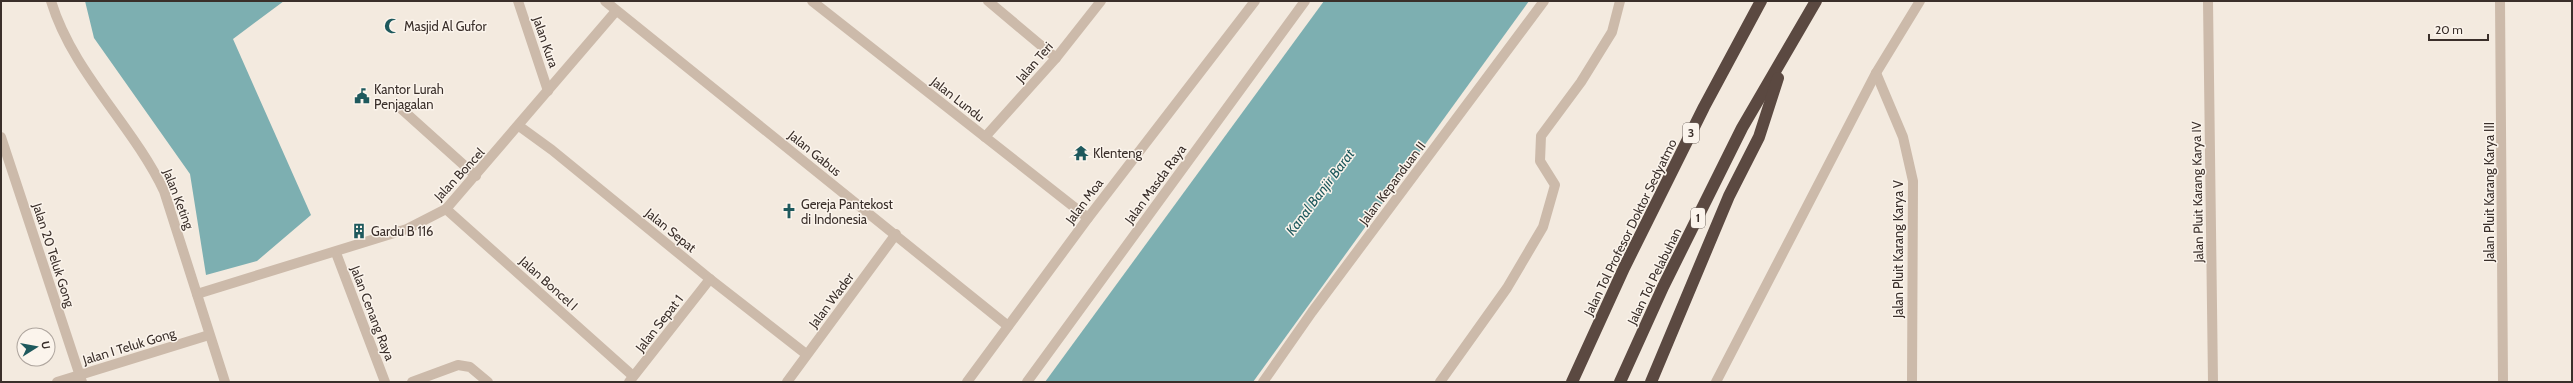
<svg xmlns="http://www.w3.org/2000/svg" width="2573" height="383" font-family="Cabin,sans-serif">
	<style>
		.water { fill: #7dafb1 }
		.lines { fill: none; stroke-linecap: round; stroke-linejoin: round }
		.minor { stroke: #ccbaaa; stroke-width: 10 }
		.highway { stroke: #5b4941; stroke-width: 12 }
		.labels { text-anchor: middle; stroke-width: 3; stroke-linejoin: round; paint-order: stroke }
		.shield { fill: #fbf4ec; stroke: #746a64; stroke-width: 1 }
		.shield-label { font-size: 12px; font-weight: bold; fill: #3a2f2a }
		.poi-label { font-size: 13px; fill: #3a2f2a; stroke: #fbf4ec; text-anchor: start }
		.street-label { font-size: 13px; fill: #3a2f2a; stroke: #fbf4ec }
		.water-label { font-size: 14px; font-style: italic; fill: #1e595d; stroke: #fbf4ec }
	</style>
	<rect width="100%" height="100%" fill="#f3eadf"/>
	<!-- water -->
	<g class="water">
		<polygon points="85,1 284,1 233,39 311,215 257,261 206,275 190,174 94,38"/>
		<polygon points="1324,1 1529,1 1253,382 1045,382"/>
	</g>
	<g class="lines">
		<!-- minor -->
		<g class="minor">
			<path d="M51,1C73,73 132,124 164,191L225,382"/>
			<polyline points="518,1 548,91"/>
			<polyline points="605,1 1008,326"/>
			<polyline points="812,1 1088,218"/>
			<polyline points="988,1 1056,58"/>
			<polyline points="2208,1 2213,382"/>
			<polyline points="2500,1 2503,382"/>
			<polyline points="1876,73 1903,137 1913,181 1912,382"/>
			<polyline points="397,105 476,176"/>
			<polyline points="519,126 552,150 710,279 806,354"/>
			<polyline points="1,137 82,382"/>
			<polyline points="985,137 1056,58 1101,1"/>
			<polyline points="446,209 633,376"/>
			<polyline points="336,253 385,382"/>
			<polyline points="197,294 407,229 446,209 616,11"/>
			<polyline points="57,382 209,335"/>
			<polyline points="412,382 458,365 470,367 488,382"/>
			<polyline points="629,382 710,279"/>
			<polyline points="787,382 896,234"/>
			<polyline points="967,382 1088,218 1255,1"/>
			<polyline points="1027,382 1305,1"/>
			<polyline points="1263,382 1312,312 1544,1"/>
			<polyline points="1440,382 1507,288 1543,227 1555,185 1540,161 1541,136 1581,82 1612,32 1620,1"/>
			<polyline points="1716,382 1876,73 1920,1"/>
		</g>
		<!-- highway -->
		<g class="highway">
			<polyline points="1572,382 1624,268 1704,107 1761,1"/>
			<polyline points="1620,382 1663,287 1742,128 1816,1"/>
			<polyline points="1651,382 1729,196 1759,137 1778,78"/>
		</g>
	</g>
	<!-- icons -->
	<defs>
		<g id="mosque-bare" transform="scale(1.2)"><path d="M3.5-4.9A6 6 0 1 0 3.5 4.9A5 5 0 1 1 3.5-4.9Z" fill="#1e595d" stroke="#fbf4ec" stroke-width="2.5" paint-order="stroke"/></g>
		<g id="civic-bare" transform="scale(1.2)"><path d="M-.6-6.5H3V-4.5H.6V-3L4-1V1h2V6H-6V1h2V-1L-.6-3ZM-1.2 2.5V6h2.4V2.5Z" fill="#1e595d" stroke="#fbf4ec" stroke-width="2.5" paint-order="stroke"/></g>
		<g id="temple-bare" transform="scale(1.2)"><path d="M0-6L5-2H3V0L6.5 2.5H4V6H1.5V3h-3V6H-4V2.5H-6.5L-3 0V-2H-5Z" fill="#1e595d" stroke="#fbf4ec" stroke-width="2.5" paint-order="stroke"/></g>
		<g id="church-bare" transform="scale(1.2)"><path d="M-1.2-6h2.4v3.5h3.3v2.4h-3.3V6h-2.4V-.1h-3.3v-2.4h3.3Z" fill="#1e595d" stroke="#fbf4ec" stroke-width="2.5" paint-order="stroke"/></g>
		<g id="building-bare" transform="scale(1.2)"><path d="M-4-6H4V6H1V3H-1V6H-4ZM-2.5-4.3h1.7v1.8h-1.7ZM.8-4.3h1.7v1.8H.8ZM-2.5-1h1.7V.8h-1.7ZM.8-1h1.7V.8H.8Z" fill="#1e595d" stroke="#fbf4ec" stroke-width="2.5" paint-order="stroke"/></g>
	</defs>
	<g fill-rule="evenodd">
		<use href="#mosque-bare" x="392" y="26"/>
		<use href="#civic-bare" x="362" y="96"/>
		<use href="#temple-bare" x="1081" y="153"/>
		<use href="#church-bare" x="789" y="211"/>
		<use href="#building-bare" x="359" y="231"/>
	</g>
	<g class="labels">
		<!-- shield labels -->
		<g class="shield">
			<rect x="1683" y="123" width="16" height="20" rx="3"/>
			<rect x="1691" y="208" width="14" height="20" rx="3"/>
		</g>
		<g class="shield-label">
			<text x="1691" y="137">3</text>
			<text x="1698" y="222">1</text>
		</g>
		<!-- poi labels -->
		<g class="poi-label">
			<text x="404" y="31">Masjid Al Gufor</text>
			<text x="374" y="94">Kantor Lurah<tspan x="374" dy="15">Penjagalan</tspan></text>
			<text x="1093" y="158">Klenteng</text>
			<text x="801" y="209">Gereja Pantekost<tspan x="801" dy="15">di Indonesia</tspan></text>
			<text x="371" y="236">Gardu B 116</text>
		</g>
		<!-- street labels -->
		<g class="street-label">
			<text transform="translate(546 42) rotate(71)" y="5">Jalan Kura</text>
			<text transform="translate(1034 62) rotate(-49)" y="5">Jalan Teri</text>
			<text transform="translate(958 99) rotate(38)" y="5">Jalan Lundu</text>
			<text transform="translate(815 153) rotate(39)" y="5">Jalan Gabus</text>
			<text transform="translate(459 174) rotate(-47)" y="5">Jalan Boncel</text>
			<text transform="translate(1392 183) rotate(-53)" y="5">Jalan Kepanduan II</text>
			<text transform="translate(1155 184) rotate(-54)" y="5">Jalan Masda Raya</text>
			<text transform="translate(2197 192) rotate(-91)" y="5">Jalan Pluit Karang Karya IV</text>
			<text transform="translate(2489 192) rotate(-90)" y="5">Jalan Pluit Karang Karya III</text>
			<text transform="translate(179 199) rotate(69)" y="5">Jalan Keting</text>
			<text transform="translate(1084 201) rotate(-53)" y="5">Jalan Moa</text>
			<text transform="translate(1630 227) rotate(-64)" y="5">Jalan Tol Profesor Doktor Sedyatmo</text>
			<text transform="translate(671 230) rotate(39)" y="5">Jalan Sepat</text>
			<text transform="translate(1898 249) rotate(-90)" y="5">Jalan Pluit Karang Karya V</text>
			<text transform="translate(54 255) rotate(72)" y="5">Jalan 20 Teluk Gong</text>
			<text transform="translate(1654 276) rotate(-64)" y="5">Jalan Tol Pelabuhan</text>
			<text transform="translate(549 283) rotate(42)" y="5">Jalan Boncel I</text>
			<text transform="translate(831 300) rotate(-53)" y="5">Jalan Wader</text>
			<text transform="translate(373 313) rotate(69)" y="5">Jalan Cenang Raya</text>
			<text transform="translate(659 323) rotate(-52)" y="5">Jalan Sepat 1</text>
			<text transform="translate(129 346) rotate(-17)" y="5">Jalan I Teluk Gong</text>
		</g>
		<!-- water labels -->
		<g class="water-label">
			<text transform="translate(1320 192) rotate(-53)" y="5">Kanal Banjir Barat</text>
		</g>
	</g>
	<!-- border -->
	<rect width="2573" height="383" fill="none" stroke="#3a2f2a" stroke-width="4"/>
	<!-- north arrow -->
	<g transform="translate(36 347) rotate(79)"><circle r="19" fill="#fbf4ec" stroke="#aea59e"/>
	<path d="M0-3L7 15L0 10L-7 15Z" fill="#1e595d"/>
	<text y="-6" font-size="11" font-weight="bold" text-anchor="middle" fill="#3a2f2a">U</text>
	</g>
	<!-- scale -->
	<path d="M2429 34v6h59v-6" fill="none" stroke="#3a2f2a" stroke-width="2"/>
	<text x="2435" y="34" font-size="12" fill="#3a2f2a" stroke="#fbf4ec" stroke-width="3" paint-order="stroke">20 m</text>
</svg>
